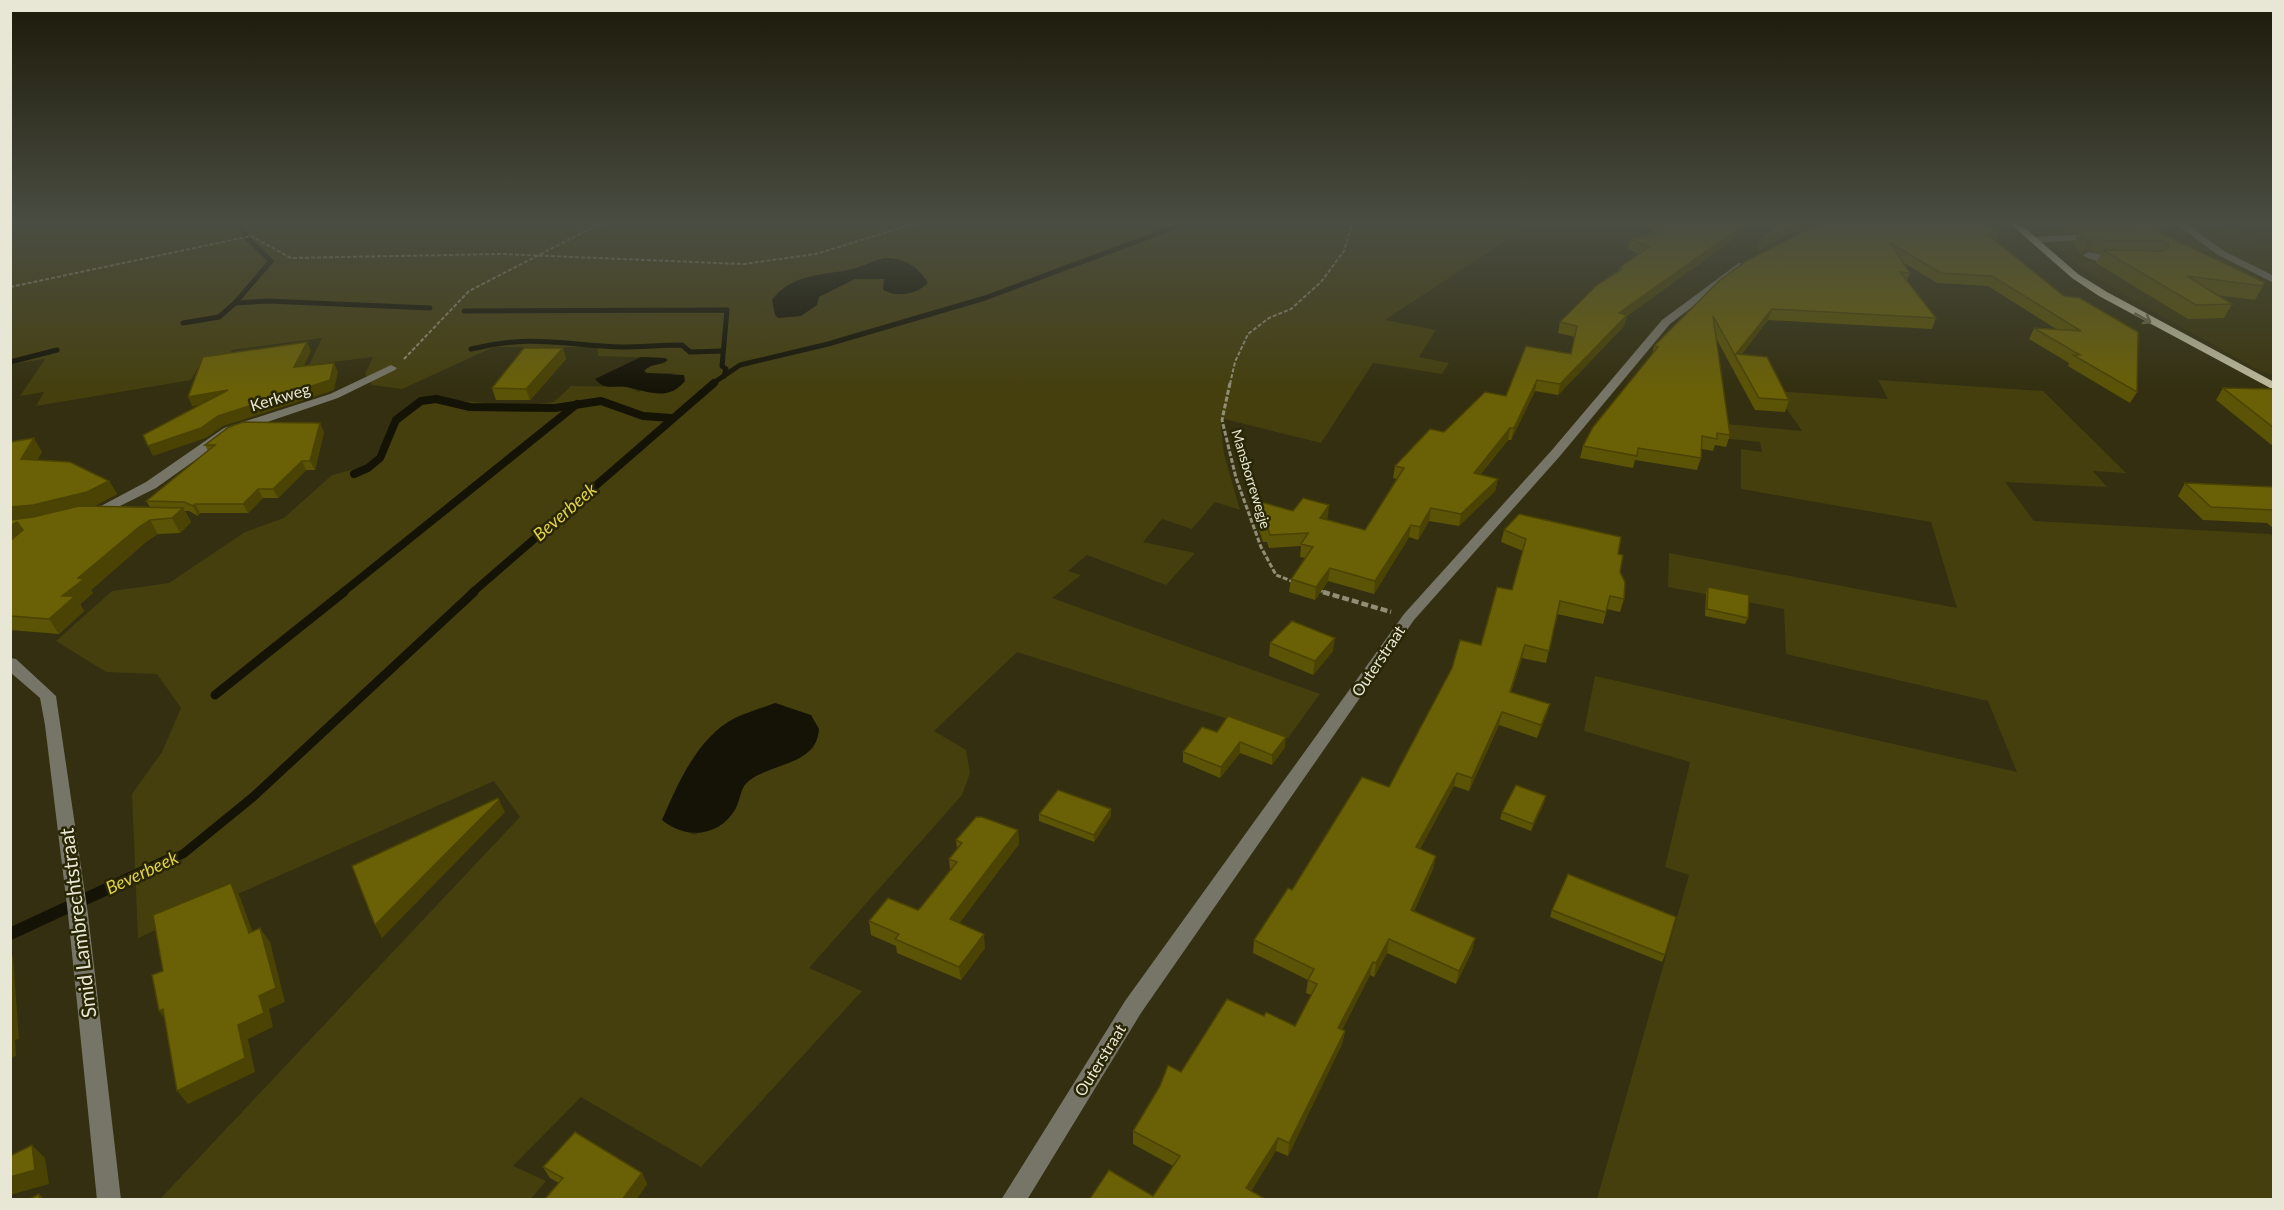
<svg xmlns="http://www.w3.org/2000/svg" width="2284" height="1210" font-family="Lato,sans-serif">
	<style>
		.built { fill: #3b360d }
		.green { fill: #453f0e; fill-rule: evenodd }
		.water { fill: #151306 }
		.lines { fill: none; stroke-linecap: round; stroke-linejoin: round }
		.stream-far3 { stroke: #151306; stroke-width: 5 }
		.stream-far2 { stroke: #151306; stroke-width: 8 }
		.stream-far1 { stroke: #151306; stroke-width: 9 }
		.stream { stroke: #151306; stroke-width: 12 }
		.path-far2 { stroke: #918e75; stroke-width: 2; stroke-dasharray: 4 2; stroke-linecap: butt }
		.path-far1 { stroke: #918e75; stroke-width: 3; stroke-dasharray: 5 2; stroke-linecap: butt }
		.path { stroke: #918e75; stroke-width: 4.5; stroke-dasharray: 7 3; stroke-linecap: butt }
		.minor { fill: #777567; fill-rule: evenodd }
		.major { fill: #bfbc9e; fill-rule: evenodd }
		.wall { fill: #5b5305 }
		.shaded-wall { fill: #4a4304 }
		.building { fill: #6a6006; stroke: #4a4304; stroke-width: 1.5 }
		.oneway { stroke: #6c6a4a }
		.labels { text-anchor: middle; stroke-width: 5; stroke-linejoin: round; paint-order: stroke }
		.far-street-label { font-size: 14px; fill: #e8e6d4; stroke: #292605 }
		.street-label { font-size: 16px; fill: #e8e6d4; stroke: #292605 }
		.water-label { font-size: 18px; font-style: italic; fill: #e2d247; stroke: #292605 }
		.near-street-label { font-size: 20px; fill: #e8e6d4; stroke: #292605 }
	</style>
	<rect width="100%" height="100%" fill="#332f10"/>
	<!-- built -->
	<polygon class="built" points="2026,221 2225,221 2261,243 2273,243 2273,375 2260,371 2124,295 2081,268"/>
	<!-- green -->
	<g class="green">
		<path d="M10,221H1536L1385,320L1436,330L1419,357L1449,363L1442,374L1373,363L1321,443L1220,418L1224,454L1240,510L1215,502L1192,529L1162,519L1143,542L1195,553L1166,585L1087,555L1068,571L1081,575L1052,598L1320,694L1288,738L1017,652L934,731L966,750L970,773L962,795L809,968L862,991L701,1167L581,1097L513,1166L546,1181L530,1200L160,1199L520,817L494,781L138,938L132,794L162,752L181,708L157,674L106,672L56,641L112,591L169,583L245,532L284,518L332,475L371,465L392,425L417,404L464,401L519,406L554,402L571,386L627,387L639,392L674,373H647L644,370L648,366L665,363V358L598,356L597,347H494L402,389L372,385L365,374L373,357L309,365L322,338L232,350L227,359L200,364L191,380L36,406L44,392L20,396L45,359L11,364ZM775,703L785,706L814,747C795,763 771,766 751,779C739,786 742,800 734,811C723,825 709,829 694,835L663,820C678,783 698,737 735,718C748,712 762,708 775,703Z"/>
		<polygon points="1878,380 2043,391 2126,473 2093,471 2107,487 2005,482 2034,521 2270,534 2274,537 2273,1199 1597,1199 1689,875 1665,867 1690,762 1584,731 1595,676 2017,772 1988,701 1786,654 1784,609 1668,587 1669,553 1957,608 1931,522 1741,489 1741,449 1762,452 1760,442 1711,437 1705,422 1802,431 1774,391 1888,399"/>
	</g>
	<!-- water -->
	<g class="water">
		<path d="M884,258C904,257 919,267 928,283C917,294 897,298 883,290L884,279H855L819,297L817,305L801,316L778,318L775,315L772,300C790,275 821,275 848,270C860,268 872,261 884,258Z"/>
		<path d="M641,357L665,358L668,360C661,366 651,363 644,371L647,373L684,375L685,381C667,403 646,390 626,387C613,385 605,391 595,379Z"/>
		<path d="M775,703L811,715L819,729C817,765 772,763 750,780C740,787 741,797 736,808C720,837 686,840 662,820C678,783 698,737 735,718C748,712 762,708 775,703Z"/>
	</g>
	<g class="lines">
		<!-- stream-far3 -->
		<g class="stream-far3">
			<polyline points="235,303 271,261 249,240 237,221"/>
			<polyline points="464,311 727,310 722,366 726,369 724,376"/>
			<polyline points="183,323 219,317 235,303 268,301 430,308"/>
			<path d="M471,349C531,334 564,345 622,347C642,347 662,345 682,345L690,352L722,351"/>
			<polyline points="10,362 57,350"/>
			<polyline points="712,384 740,365 828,344 985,298 1191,221"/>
		</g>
		<!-- stream-far2 -->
		<g class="stream-far2">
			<polyline points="354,474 368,468 380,458 396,420 421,401 436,399 470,407 555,408 601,401 643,416 671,418"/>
			<polyline points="342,593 577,404"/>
			<polyline points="472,593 714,383"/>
		</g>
		<!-- stream-far1 -->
		<g class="stream-far1">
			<polyline points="215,695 344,592"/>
			<polyline points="163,863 183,854 253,797 474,592"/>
		</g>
		<!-- stream -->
		<polyline class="stream" points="10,934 167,861"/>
		<!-- path-far2 -->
		<g class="path-far2">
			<polyline points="10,287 251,236 291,258 500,254 744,264 816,254 923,221"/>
			<polyline points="404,359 469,291 605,221"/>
			<polyline points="1230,384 1235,362 1248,334 1269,318 1291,309 1321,282 1344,251 1353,221"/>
		</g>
		<!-- path-far1 -->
		<g class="path-far1">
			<polyline points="1230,383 1222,420 1236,478 1261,547 1276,575 1294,582"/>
			<polyline points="1318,590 1328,593"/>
		</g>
		<!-- path -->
		<polyline class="path" points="1323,592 1391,612"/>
		<!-- minor -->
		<g class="minor">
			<polygon points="2172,221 2182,221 2224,251 2274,276 2274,283 2218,255"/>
			<polygon points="2093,234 2098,237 2096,239 2033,243 2028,240 2033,237"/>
			<path d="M2088,252C2098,255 2114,254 2122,259C2111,266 2096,261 2085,257L2083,255Z"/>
			<polygon points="1739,263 1747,265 1670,324 1560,456 1414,620 1141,1013 1027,1200 1001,1200 1125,1001 1404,614 1552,450 1662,320"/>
			<polygon points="391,365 397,368 395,370 338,398 232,434 156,488 98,517 93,518 86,514 146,482 224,428 330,394"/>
			<polygon points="10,658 16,659 56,696 88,914 121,1200 97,1200 68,914 45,725 40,698 10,672"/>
		</g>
		<!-- major -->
		<polygon class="major" points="2007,221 2017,221 2078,274 2107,292 2274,382 2274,390 2099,296 2072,278"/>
	</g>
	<!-- wall -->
	<g class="wall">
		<polygon points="1640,221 1759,221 1627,316 1624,326 1558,395 1535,391 1511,440 1508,440 1480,475 1498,479 1495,491 1459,526 1429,521 1418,540 1409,537 1374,594 1328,581 1315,600 1289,592 1291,579 1305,558 1300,557 1301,546 1269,548 1267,542 1263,542 1253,513 1254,500 1293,511 1328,517 1326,519 1365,530 1397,479 1393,478 1395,466 1444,432 1506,396 1571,354 1575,337 1558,333 1560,322 1618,272 1619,268 1639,254 1627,249 1630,239 1656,233 1640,223"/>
		<polygon points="1828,221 1999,235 1996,242 2064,296 2137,392 2130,403 2068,366 2069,363 2029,339 2034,328 2056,329 1988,286 1937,283 1904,263 1910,273 1907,281 1936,318 1932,329 1768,320 1741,355 1789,400 1785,412 1755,410 1716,338 1730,435 1726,447 1715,445 1713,451 1702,449 1701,458 1697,470 1635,460 1633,468 1580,458 1583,446 1652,355 1654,346"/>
		<polygon points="2060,221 2173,221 2169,229 2154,230 2263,286 2255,300 2217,295 2232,304 2224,318 2188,319 2096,263 2101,254 2089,250 2081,254 2073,244 2078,233 2067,234"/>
		<polygon points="2236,221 2249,221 2246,224"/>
		<polygon points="563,348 566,359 530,400 496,400 492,388"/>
		<polygon points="2223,388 2274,389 2274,447 2216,400"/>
		<polygon points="324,432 315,470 306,470 278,498 263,498 248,513 200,513 198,516 189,511 185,511 191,522 180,533 158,534 147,541 91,590 93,593 80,604 84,611 59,634 10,630 10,442 42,452 37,460 109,481 117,494 93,506 150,507 146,501 208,451 205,445"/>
		<polygon points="2185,483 2274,487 2274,529 2267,523 2203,520 2178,496"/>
		<polygon points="1504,530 1618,554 1624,599 1620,612 1607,609 1603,624 1557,614 1546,663 1522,658 1511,692 1550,704 1546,716 1537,738 1499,725 1469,791 1454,786 1420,849 1436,856 1433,869 1414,911 1475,938 1472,951 1456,984 1387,953 1374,977 1370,975 1342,1030 1345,1031 1342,1044 1288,1156 1276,1151 1153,1196 1173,1166 1133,1144 1133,1131 1181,1072 1264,1016 1295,1026 1311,995 1306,993 1308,980 1253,953 1254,940 1292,890 1389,787 1481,645 1512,590 1523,551 1501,542"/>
		<polygon points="1708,587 1748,618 1745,624 1705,616 1706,593"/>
		<polygon points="1270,643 1333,651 1313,675 1269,656"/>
		<polygon points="1217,732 1285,747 1272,765 1240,753 1220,778 1183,762 1183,752"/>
		<polygon points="1544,803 1531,831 1500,819 1502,812"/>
		<polygon points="1111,809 1111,816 1094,842 1039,821 1039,814"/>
		<polygon points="1018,830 1019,844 959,923 985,948 961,980 897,953 896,946 871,935 869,921 918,910 921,907 950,870 949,859 957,849 956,840"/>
		<polygon points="1552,910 1665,955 1662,962 1550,917"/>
		<polygon points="543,1167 642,1173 647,1184 636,1200 544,1200 559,1183 550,1178"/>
	</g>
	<!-- shaded-wall -->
	<g class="shaded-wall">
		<polygon points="1749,221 1759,221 1627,316 1624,326 1558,395 1560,384 1619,313"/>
		<polygon points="1802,221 1825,221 1791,234 1756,252 1759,242 1794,224"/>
		<polygon points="2095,237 2089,250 2081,254 2087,241"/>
		<polygon points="1772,309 1768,320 1737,359 1736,354"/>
		<polygon points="307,342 311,351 299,376 294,367"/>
		<polygon points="563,348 566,359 530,400 526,389"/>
		<polygon points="334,363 338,372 334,390 329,392 223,426 206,438 153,456 148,446 218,416"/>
		<polygon points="1537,380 1535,391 1511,440 1514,428"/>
		<polygon points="228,390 232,400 192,406 188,397"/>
		<polygon points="320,423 324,432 315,470 310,461"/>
		<polygon points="1510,428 1508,440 1471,486 1474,473"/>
		<polygon points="34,438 42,452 30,473 21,459"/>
		<polygon points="302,461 306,470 278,498 273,489"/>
		<polygon points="1498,479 1495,491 1459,526 1461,514"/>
		<polygon points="109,481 117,494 95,506 42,519 10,523 10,507"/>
		<polygon points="258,489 263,498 248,513 243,504"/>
		<polygon points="195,504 200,513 198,516 193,506"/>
		<polygon points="1329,505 1328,517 1319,530 1320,518"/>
		<polygon points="183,508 191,522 180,533 172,518"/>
		<polygon points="1431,508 1429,521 1418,540 1420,527"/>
		<polygon points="150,520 158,534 147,541 91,590 93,593 80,604 84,611 59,634 49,619 62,596 78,578 139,527"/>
		<polygon points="17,522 26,536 10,545 10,526"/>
		<polygon points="1411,525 1409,537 1374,594 1375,581"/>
		<polygon points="1330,568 1328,581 1315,600 1316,587"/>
		<polygon points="1335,638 1333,651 1313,675 1315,661"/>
		<polygon points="1525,645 1522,658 1507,705 1510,692"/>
		<polygon points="1550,704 1546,716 1537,738 1541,725"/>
		<polygon points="1502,712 1499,725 1469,791 1472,778"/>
		<polygon points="1286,737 1285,747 1272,765 1272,755"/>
		<polygon points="1240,742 1240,753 1220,778 1221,767"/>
		<polygon points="1457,773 1454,786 1413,861 1416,847"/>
		<polygon points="1546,796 1544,803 1531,831 1533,824"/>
		<polygon points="499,800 505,812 382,938 375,925"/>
		<polygon points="1111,809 1111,816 1094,842 1094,835"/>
		<polygon points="1018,830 1019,844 952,933 950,919"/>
		<polygon points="1436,856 1433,869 1408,923 1411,910"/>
		<polygon points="231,883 240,897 258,947 249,933"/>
		<polygon points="260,928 270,942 285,1002 269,1009 273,1027 248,1039 255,1072 188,1104 177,1091 238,1025 259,996"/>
		<polygon points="984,934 985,948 961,980 959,967"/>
		<polygon points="1475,938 1472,951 1456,984 1459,971"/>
		<polygon points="1389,939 1387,953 1374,977 1376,963"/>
		<polygon points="10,954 13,957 19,1039 15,1040 16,1056 10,1058"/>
		<polygon points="1373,962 1370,975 1336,1041 1338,1028"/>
		<polygon points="163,1009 169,1025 159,1011"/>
		<polygon points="1345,1031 1342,1044 1288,1156 1289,1143"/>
		<polygon points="1278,1138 1276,1151 1246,1200 1246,1188"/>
		<polygon points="32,1145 45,1158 49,1184 10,1195 10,1177"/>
		<polygon points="642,1173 647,1184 636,1200 622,1200"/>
		<polygon points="39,1194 45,1200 40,1200"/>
	</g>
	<!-- building -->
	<g class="building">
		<polygon points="1655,221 1749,221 1619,313 1627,315 1560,384 1537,380 1514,428 1510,428 1474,473 1498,479 1461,514 1431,508 1420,527 1411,525 1375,581 1330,568 1316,587 1291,579 1313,547 1301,544 1308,533 1270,535 1268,529 1264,530 1254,500 1293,511 1303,498 1329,505 1320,518 1365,530 1404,468 1395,466 1430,429 1444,432 1485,392 1506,396 1526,346 1571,354 1577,326 1560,322 1597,285 1622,269 1619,268 1649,247 1630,239 1669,231"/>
		<polygon points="1780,221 1802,221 1794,224 1759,242"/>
		<polygon points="1828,221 1983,221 1999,235 1987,234 2064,296 2080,298 2138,332 2137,392 2073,355 2080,355 2034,328 2081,331 1992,276 1941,273 1890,243 1910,273 1900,272 1936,318 1772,309 1736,354 1767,357 1789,400 1759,398 1713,316 1730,435 1717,433 1717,439 1702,436 1701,458 1638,448 1637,456 1583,446 1593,427 1658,347 1654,346 1720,280 1746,261 1802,232"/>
		<polygon points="2071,221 2111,221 2072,223"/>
		<polygon points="2150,228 2264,282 2263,286 2187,276 2232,304 2196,305 2103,250 2163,251 2169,248 2169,244 2163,241 2107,241 2095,237 2087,241 2079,231"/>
		<polygon points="307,342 294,367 334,363 330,380 218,416 201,428 148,446 143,435 228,390 188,397 203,357"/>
		<polygon points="524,348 563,348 526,389 492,388"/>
		<polygon points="2223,388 2274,389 2274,428"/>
		<polygon points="243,422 320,423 310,461 302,461 273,489 258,489 243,504 195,504 193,506 184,502 146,501 215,445 205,445 229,427"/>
		<polygon points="34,438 21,459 70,462 109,481 87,492 33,505 10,507 10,442"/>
		<polygon points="2185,483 2274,487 2274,510 2211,507"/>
		<polygon points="79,506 183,508 172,518 150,520 139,527 78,578 84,579 62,596 75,596 49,619 10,616 10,541 23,530 17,522 10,526 10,520 33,517"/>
		<polygon points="1519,514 1621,537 1618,554 1623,555 1620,572 1625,582 1624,599 1610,596 1606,612 1560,601 1549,651 1525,645 1510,692 1550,704 1541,725 1502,712 1472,778 1457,773 1416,847 1436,856 1411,910 1475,938 1459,971 1389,939 1376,963 1373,962 1338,1028 1345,1031 1289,1143 1278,1138 1246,1188 1267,1200 1089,1200 1109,1170 1153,1196 1180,1156 1133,1131 1160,1086 1168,1065 1181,1072 1227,999 1264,1016 1266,1012 1295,1026 1317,984 1308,980 1314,969 1254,940 1288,888 1292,890 1362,777 1389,787 1452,668 1460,640 1481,645 1497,587 1512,590 1526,539 1504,530"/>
		<polygon points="1708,587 1749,595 1748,618 1707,609"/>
		<polygon points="1292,621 1335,638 1315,661 1270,643"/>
		<polygon points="1228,716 1286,737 1272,755 1240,742 1221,767 1183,752 1202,727 1217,732"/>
		<polygon points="1516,785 1546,796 1533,824 1502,812"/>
		<polygon points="1058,790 1111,809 1094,835 1039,814"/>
		<polygon points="498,798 499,800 375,925 352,866"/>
		<polygon points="976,817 982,817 1018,830 950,919 984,934 959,967 895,939 899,934 869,921 888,898 918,910 921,907 957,862 949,859 962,843 956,840"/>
		<polygon points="1568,874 1676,917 1665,955 1552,910"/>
		<polygon points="231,883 249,933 260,928 276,988 259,996 264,1013 238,1025 245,1058 177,1091 163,1009 159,1011 152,975 163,971 153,915"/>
		<polygon points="575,1132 642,1173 622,1200 544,1200 563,1178 543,1167"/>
		<polygon points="32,1145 35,1170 10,1177 10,1156"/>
		<polygon points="39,1194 40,1200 28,1200"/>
	</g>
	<!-- one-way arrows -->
	<defs><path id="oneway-shaft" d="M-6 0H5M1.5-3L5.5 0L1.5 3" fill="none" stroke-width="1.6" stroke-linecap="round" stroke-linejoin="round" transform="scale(1.5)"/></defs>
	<use class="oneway" href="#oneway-shaft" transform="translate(2143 318) rotate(29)"/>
	<!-- sky -->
	<linearGradient id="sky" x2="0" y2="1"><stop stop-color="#1c1a09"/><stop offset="0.57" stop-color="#4a4d42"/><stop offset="1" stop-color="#4a4d42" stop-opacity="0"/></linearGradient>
	<rect width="2284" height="391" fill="url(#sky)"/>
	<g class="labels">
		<!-- far-street labels -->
		<g class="far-street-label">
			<text transform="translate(1251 479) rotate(73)" y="5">Mansborrewegje</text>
		</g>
		<!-- street labels -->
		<g class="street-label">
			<text transform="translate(280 397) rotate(-17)" y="6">Kerkweg</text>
			<text transform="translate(1378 661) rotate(-56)" y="6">Outerstraat</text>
			<text transform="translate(1100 1060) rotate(-58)" y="6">Outerstraat</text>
		</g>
		<!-- water labels -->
		<g class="water-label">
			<text transform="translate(565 512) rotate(-41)" y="6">Beverbeek</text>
			<text transform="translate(142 873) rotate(-25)" y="6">Beverbeek</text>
		</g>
		<!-- near-street labels -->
		<g class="near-street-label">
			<text transform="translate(78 923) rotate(-97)" y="7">Smid Lambrechtstraat</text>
		</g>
	</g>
	<!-- border -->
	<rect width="2284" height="1210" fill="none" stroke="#e8e6d4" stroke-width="24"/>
</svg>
